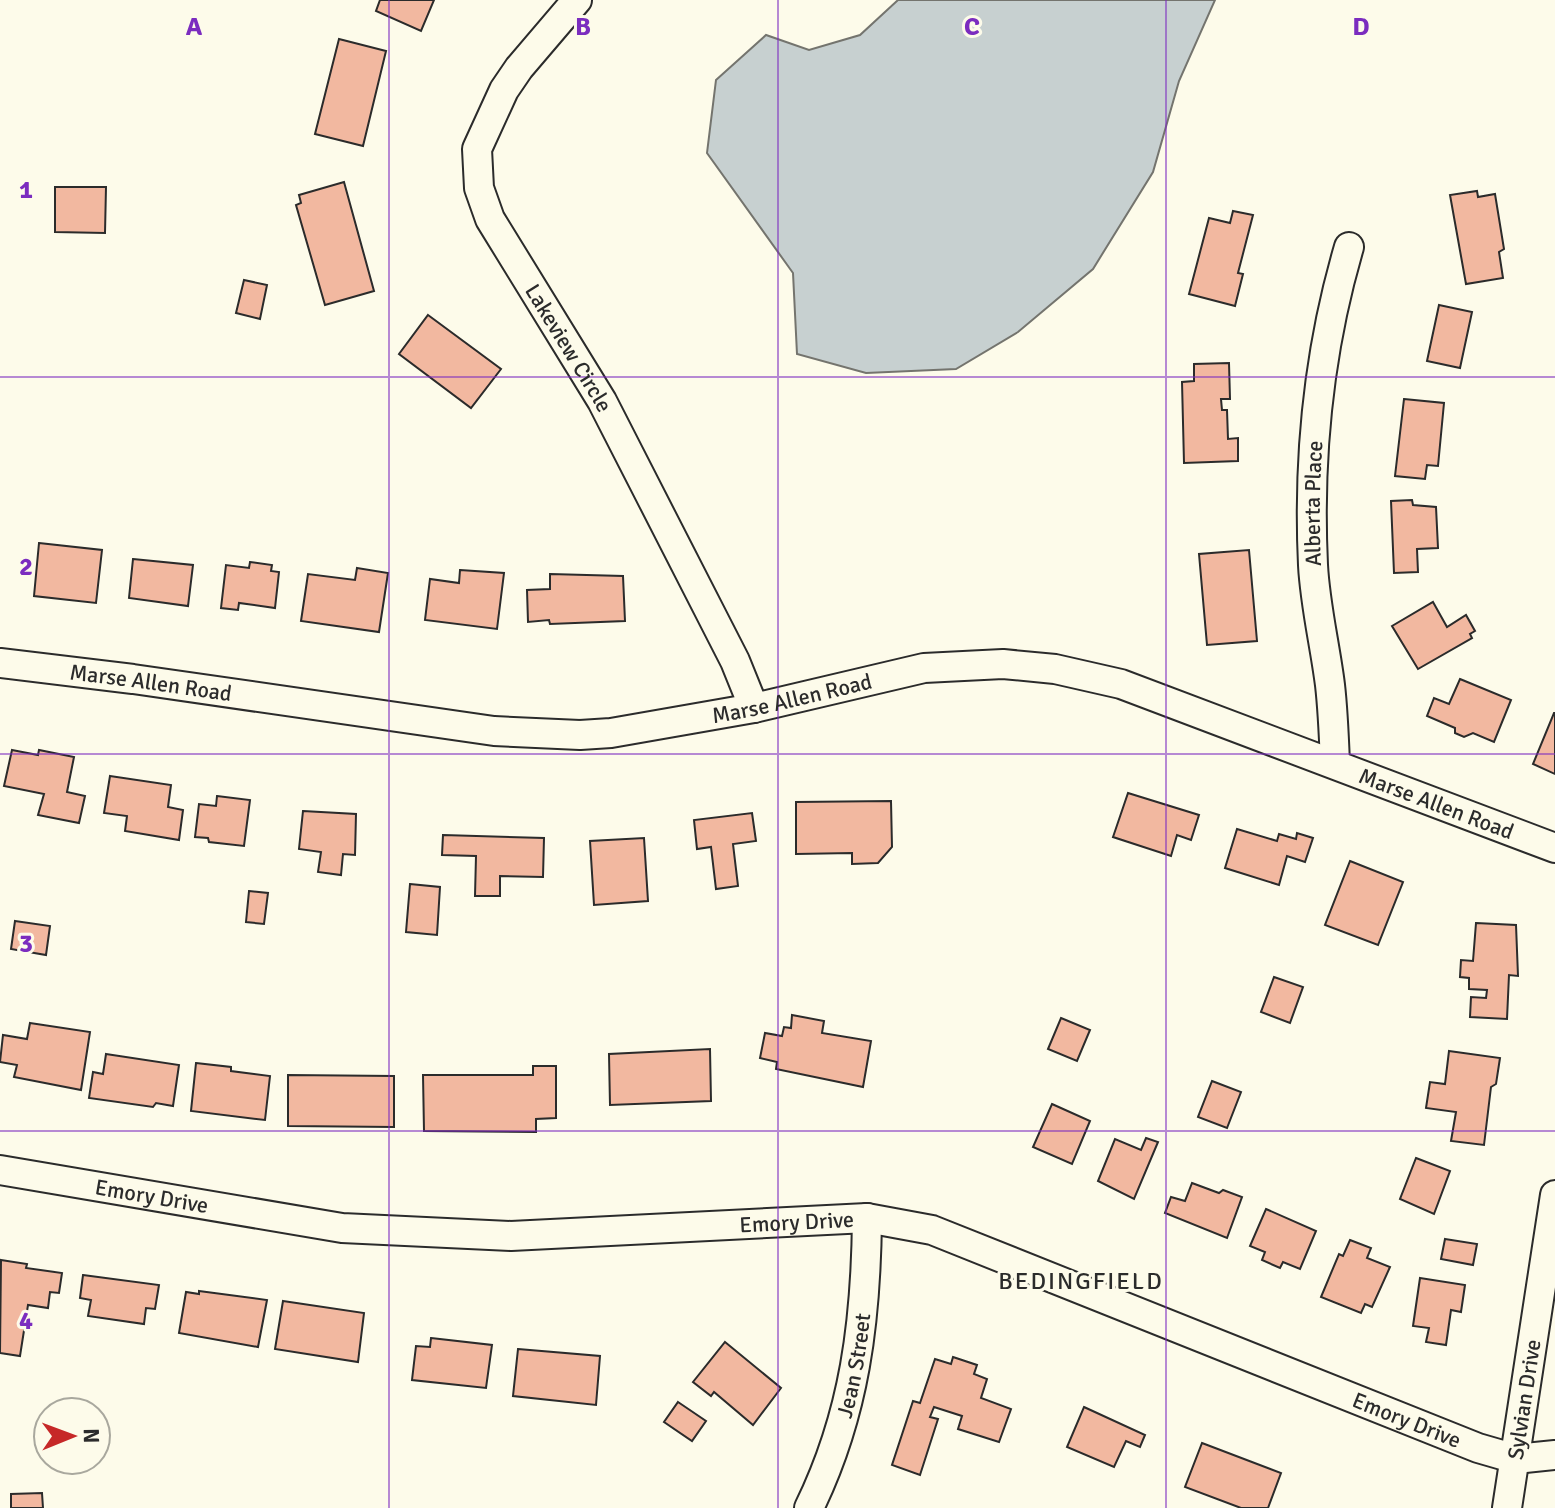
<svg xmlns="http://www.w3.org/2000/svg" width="1555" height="1508" font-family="Signika,sans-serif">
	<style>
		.water { fill: #c7d0d0; stroke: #74746e; stroke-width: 2 }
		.building { fill: #f2b8a0; stroke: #2b2b2b; stroke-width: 2 }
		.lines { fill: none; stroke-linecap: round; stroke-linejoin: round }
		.minor-casing { stroke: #2b2b2b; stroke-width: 32 }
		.minor { stroke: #fdfbea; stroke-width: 28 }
		.grid { fill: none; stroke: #7b2cbf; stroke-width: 2; stroke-opacity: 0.55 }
		.labels { text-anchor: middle; stroke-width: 6; stroke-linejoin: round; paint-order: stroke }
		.street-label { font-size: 22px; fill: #2b2b2b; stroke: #fdfbea }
		.neighbourhood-label { font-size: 24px; letter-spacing: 2px; fill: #2b2b2b; stroke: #fdfbea }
		.grid-label { font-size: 26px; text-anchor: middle; font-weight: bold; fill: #7b2cbf; stroke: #fdfbea; stroke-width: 6; stroke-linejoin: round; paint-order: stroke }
	</style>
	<rect width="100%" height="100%" fill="#fdfbea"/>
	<!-- water -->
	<polygon class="water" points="898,0 1215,0 1179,81 1153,172 1093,269 1018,332 956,369 866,373 797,354 793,273 707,153 716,80 766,35 809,50 860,35"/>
	<!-- building -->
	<g class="building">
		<polygon points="380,0 434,0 421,31 376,11"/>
		<polygon points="339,39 386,51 363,146 315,134"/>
		<polygon points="344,182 374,291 325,305 296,205 301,203 299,195"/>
		<polygon points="55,187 106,187 105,233 55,232"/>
		<polygon points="1477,191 1478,197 1495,194 1504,249 1499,252 1503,278 1466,284 1450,195"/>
		<polygon points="1233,211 1253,215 1238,273 1243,274 1235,306 1189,294 1209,218 1230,223"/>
		<polygon points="244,280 267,285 260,319 236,313"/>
		<polygon points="1439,305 1472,312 1460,368 1427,361"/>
		<polygon points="428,315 501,369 471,408 399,354"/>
		<polygon points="1229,363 1230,399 1221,399 1222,410 1227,410 1228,439 1238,438 1238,461 1184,463 1182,382 1194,381 1194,364"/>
		<polygon points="1404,399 1444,403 1438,466 1427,465 1425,479 1395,476"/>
		<polygon points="1412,500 1413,505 1436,507 1438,548 1417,549 1418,572 1394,573 1391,501"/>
		<polygon points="39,543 102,550 96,603 34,596"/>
		<polygon points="1249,550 1257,641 1207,645 1199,554"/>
		<polygon points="133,559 193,565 188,606 129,598"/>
		<polygon points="250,562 272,565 271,571 279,572 275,608 239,603 238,610 221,608 226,565 249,568"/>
		<polygon points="357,568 388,573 379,632 301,621 308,574 355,580"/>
		<polygon points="460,570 504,573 497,629 425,620 430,579 459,583"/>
		<polygon points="550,574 623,576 625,621 550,624 549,620 528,622 527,590 550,589"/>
		<polygon points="1433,602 1447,627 1466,615 1475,631 1470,634 1472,638 1418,669 1392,626"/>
		<polygon points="1460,679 1511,700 1494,742 1473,733 1464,737 1455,733 1455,728 1427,716 1434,698 1449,704"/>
		<polygon points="1554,713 1555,713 1555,774 1533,764"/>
		<polygon points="12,750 38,755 39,750 74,757 67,792 85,796 79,823 38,815 44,794 4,786"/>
		<polygon points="110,776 171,785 168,807 183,810 179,840 125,831 127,816 104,813"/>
		<polygon points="1128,793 1199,815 1191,840 1177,835 1171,856 1113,837"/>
		<polygon points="217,796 250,800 244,846 209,842 208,838 195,837 199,804 216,806"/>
		<polygon points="891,801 892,847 878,863 852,864 852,853 796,854 796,802"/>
		<polygon points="303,811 356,814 355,855 343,854 341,875 318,872 321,852 299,849"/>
		<polygon points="752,813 756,841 733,844 738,886 716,889 711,847 697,849 694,820"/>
		<polygon points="1237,829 1277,841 1279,834 1296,839 1297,833 1313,838 1305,862 1287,856 1279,885 1225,868"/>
		<polygon points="443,835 544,838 543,877 500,876 500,896 475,896 476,856 442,855"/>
		<polygon points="644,838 648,901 594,905 590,841"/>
		<polygon points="1350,861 1403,882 1378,945 1325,925"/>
		<polygon points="410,884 440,887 437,935 406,932"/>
		<polygon points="249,891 268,893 264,924 246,922"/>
		<polygon points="15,921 50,926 46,955 11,949"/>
		<polygon points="1476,923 1516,925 1518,976 1509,975 1507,1019 1470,1017 1471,997 1486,998 1487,990 1469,989 1469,978 1460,977 1461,960 1473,961"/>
		<polygon points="1274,977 1303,987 1290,1023 1261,1012"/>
		<polygon points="792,1015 824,1021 822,1033 871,1041 863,1087 776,1069 777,1062 760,1058 765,1033 782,1036 784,1027 791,1028"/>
		<polygon points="1061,1018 1090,1030 1077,1061 1048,1049"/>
		<polygon points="30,1023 90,1032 81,1090 14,1077 17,1065 0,1062 3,1035 27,1039"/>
		<polygon points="710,1049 711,1101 610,1105 609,1054"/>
		<polygon points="1449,1051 1500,1058 1496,1084 1491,1087 1484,1145 1451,1141 1456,1112 1426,1108 1430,1082 1445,1084"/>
		<polygon points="106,1054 179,1065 173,1106 156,1103 153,1107 89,1098 93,1072 103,1074"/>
		<polygon points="196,1063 231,1067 231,1071 270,1076 265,1120 191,1111"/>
		<polygon points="533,1066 556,1066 556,1118 536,1119 536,1132 424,1131 423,1075 533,1075"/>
		<polygon points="288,1075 394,1076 394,1127 288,1126"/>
		<polygon points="1212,1081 1241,1092 1227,1128 1198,1117"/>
		<polygon points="1052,1104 1090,1121 1072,1164 1033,1147"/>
		<polygon points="1146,1138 1158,1142 1134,1199 1098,1181 1115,1139 1141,1150"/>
		<polygon points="1416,1158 1450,1171 1434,1214 1400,1199"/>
		<polygon points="1192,1183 1219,1193 1223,1190 1242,1197 1227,1238 1165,1213 1171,1197 1185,1201"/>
		<polygon points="1266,1209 1316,1231 1300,1269 1283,1262 1280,1268 1262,1260 1265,1252 1250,1246"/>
		<polygon points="1445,1239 1477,1244 1473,1265 1441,1259"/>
		<polygon points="1350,1240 1371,1248 1367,1258 1390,1267 1372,1307 1365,1304 1361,1313 1321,1297 1339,1254 1343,1256"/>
		<polygon points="1,1260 27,1264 26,1268 62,1273 59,1293 50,1292 48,1308 28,1305 20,1356 0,1353"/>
		<polygon points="83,1275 159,1285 155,1309 146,1308 144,1324 88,1316 91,1300 80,1298"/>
		<polygon points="1420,1278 1465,1285 1461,1312 1451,1310 1446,1345 1426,1342 1429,1328 1413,1326"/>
		<polygon points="199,1291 267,1300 258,1347 179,1333 186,1292 199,1294"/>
		<polygon points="283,1301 364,1313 358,1362 275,1349"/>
		<polygon points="431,1338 492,1345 486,1388 412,1380 416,1346 430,1347"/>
		<polygon points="725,1342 781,1388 753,1425 714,1392 711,1396 693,1382"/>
		<polygon points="518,1349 600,1356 596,1405 513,1396"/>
		<polygon points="953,1357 977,1365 974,1374 987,1379 981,1398 1011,1409 999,1442 958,1429 962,1416 934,1407 930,1417 938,1419 920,1475 892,1465 913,1401 920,1403 935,1359 951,1364"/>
		<polygon points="678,1402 706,1421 692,1441 664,1422"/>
		<polygon points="1084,1407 1145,1435 1140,1447 1126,1441 1114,1467 1067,1447"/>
		<polygon points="1202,1443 1281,1473 1268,1508 1241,1508 1185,1487"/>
		<polygon points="42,1493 43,1508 11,1508 11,1494"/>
	</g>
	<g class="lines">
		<!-- minor casing -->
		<g class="minor-casing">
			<g id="minor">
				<path id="s1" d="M577,0L519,68L504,90L477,149L479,188L490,219L602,401L735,661L754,708"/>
				<path id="s2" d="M0,663L133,679L494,731L580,735L611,733L754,708L924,668L1003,664L1055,669L1121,684L1555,848"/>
				<path id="s3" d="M1335,764C1334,738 1333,711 1330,685C1325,645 1315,605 1313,565C1308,459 1319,349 1349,247"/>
				<path id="s4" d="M0,1170L342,1228L511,1236L867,1218L932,1230L1478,1448L1516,1459L1555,1455"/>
				<path id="s5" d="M809,1508C855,1414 866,1321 867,1218"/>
				<path id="s6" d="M1507,1508L1555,1195"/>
			</g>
		</g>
		<!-- minor -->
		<use href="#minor" class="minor"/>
	</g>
	<!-- grid -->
	<path class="grid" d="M389,0V1508M778,0V1508M1166,0V1508M0,377H1555M0,754H1555M0,1131H1555"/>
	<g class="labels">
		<!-- street labels -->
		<g class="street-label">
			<text dy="8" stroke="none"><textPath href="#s1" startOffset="404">Lakeview Circle</textPath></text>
			<text dy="8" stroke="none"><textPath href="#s3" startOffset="262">Alberta Place</textPath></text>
			<text dy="8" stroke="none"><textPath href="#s2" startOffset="152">Marse Allen Road</textPath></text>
			<text dy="8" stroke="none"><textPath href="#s2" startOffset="800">Marse Allen Road</textPath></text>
			<text dy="8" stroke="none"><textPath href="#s2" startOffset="1472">Marse Allen Road</textPath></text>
			<text dy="8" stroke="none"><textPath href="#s4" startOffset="154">Emory Drive</textPath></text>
			<text dy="8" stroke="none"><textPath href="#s4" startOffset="802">Emory Drive</textPath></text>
			<text dy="8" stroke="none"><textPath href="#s5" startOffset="150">Jean Street</textPath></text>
			<text dy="8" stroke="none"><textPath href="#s6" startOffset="110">Sylvian Drive</textPath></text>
			<text dy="8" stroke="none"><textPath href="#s4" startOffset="1450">Emory Drive</textPath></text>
		</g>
		<!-- neighbourhood labels -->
		<g class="neighbourhood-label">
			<text x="1081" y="1289">BEDINGFIELD</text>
		</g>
	</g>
	<g class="grid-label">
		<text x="194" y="35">A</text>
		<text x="583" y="35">B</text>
		<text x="972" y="35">C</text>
		<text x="1361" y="35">D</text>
		<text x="26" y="198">1</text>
		<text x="26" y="575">2</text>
		<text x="26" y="952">3</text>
		<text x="26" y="1329">4</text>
	</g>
	<!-- north arrow -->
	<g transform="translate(72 1436) rotate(89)"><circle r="38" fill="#fdfbea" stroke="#a9a89e" stroke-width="2"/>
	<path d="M0-6L14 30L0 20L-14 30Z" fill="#c62828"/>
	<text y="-12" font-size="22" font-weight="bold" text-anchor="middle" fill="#2b2b2b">N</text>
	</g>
</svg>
